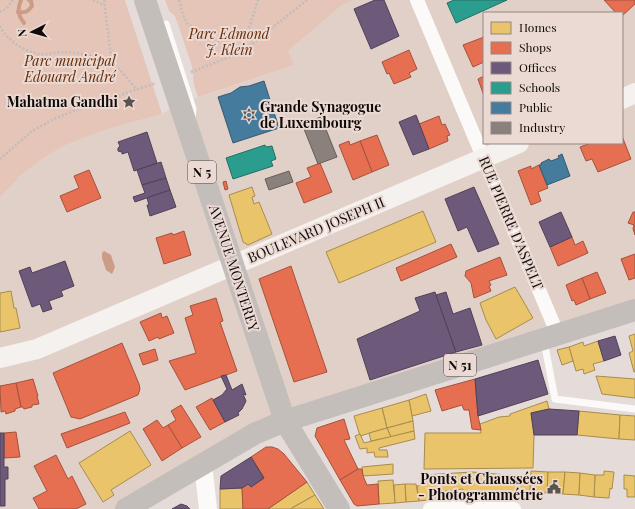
<svg xmlns="http://www.w3.org/2000/svg" width="635" height="509" font-family="'Playfair Display',serif">
	<style>
		.built { fill: #e1d0c8; fill-rule: evenodd }
		.green { fill: #e4c5b7 }
		.water { fill: #cd9c86 }
		.homes { fill: #e9c46a; stroke: #a88c4d }
		.shops { fill: #e76f51; stroke: #a6513b }
		.offices { fill: #6d597a; stroke: #514158 }
		.schools { fill: #2a9d8f; stroke: #227166 }
		.public { fill: #457b9d; stroke: #355970 }
		.industry { fill: #8a817c; stroke: #655d59 }
		.lines { fill: none; stroke-linecap: round; stroke-linejoin: round }
		.stream { stroke: #cd9c86; stroke-width: 4 }
		.path { stroke: #c0bdbc; stroke-width: 2.5; stroke-dasharray: 2 2; stroke-linecap: butt }
		.service { stroke: #fbfaf9; stroke-width: 7 }
		.minor { stroke: #fbfaf9; stroke-width: 14 }
		.tertiary { stroke: #fbfaf9; stroke-width: 18 }
		.secondary { stroke: #f5f1ef; stroke-width: 20 }
		.primary { stroke: #c4bebb; stroke-width: 22 }
		.labels { text-anchor: middle; stroke-width: 4; stroke-linejoin: round; paint-order: stroke }
		.shield { fill: #ebdad3; stroke: #514845; stroke-width: 1 }
		.shield-label { font-size: 13px; font-weight: bold; fill: #0f0a08 }
		.park-label { font-size: 14px; font-style: italic; fill: #672a05; stroke: #ebdad3 }
		.poi-label { font-size: 14px; font-weight: bold; fill: #0f0a08; stroke: #ebdad3; text-anchor: end }
		.street-label { font-size: 14px; fill: #0f0a08; stroke: #ebdad3 }
	</style>
	<rect width="100%" height="100%" fill="#e5dcd9"/>
	<!-- built -->
	<path class="built" d="M353,0H635V310L307,414L126,509H0V197L22,174L42,159L63,146L107,129L162,114L179,104L294,65L288,51L342,5ZM484,13H622V143H484Z"/>
	<!-- green -->
	<g class="green">
		<polygon points="0,0 125,0 162,114 107,129 63,146 42,159 22,174 0,197"/>
		<polygon points="165,0 353,0 342,5 288,51 294,65 198,97 194,85 192,66 175,16 169,11"/>
	</g>
	<!-- water -->
	<polygon class="water" points="104,251 111,255 115,267 112,274 106,270 102,258 102,253"/>
	<!-- homes -->
	<g class="homes">
		<polygon points="252,187 255,196 252,197 254,204 259,202 272,234 248,245 243,242 229,195"/>
		<polygon points="423,211 436,242 339,283 326,252"/>
		<polygon points="515,287 533,318 496,339 486,320 480,303"/>
		<polygon points="11,291 14,308 16,308 20,328 0,332 0,293"/>
		<polygon points="635,334 635,372 634,372 629,353 633,351 629,336"/>
		<polygon points="598,341 604,361 593,364 595,370 584,374 583,369 576,371 569,347 583,342 584,346"/>
		<polygon points="569,347 573,361 562,365 557,350"/>
		<polygon points="596,376 635,379 635,398 602,394"/>
		<polygon points="426,394 431,411 412,416 409,400"/>
		<polygon points="409,400 413,421 387,428 382,408"/>
		<polygon points="547,401 549,409 531,413 534,435 533,468 424,469 425,433 481,433 480,424 499,417 510,416 510,414"/>
		<polygon points="382,408 387,428 360,436 354,416"/>
		<polygon points="579,411 620,415 619,439 577,435"/>
		<polygon points="620,415 635,416 635,440 619,439"/>
		<polygon points="413,421 414,431 391,437 387,428"/>
		<polygon points="387,428 391,437 371,441 369,433"/>
		<polygon points="130,431 151,465 111,490 114,495 103,502 79,463"/>
		<polygon points="414,431 415,439 379,448 379,450 387,450 388,457 375,457 374,452 367,453 367,448 360,449 355,436 360,434 364,443"/>
		<polygon points="393,464 393,474 363,476 362,467"/>
		<polygon points="531,471 548,472 547,493 538,492 537,501 529,501"/>
		<polygon points="604,471 614,472 612,489 610,488 609,498 594,497 595,475 604,475"/>
		<polygon points="472,472 531,477 529,501 483,496 481,493 463,493 463,489 436,492 438,499 419,501 417,486 424,485 424,475"/>
		<polygon points="548,472 565,472 563,494 547,493"/>
		<polygon points="565,472 580,473 579,495 563,494"/>
		<polygon points="580,473 595,475 594,497 579,495"/>
		<polygon points="624,475 635,476 635,497 627,497 627,489 624,489"/>
		<polygon points="393,480 395,503 379,504 378,481"/>
		<polygon points="307,482 315,495 290,509 268,509"/>
		<polygon points="405,484 416,484 419,501 406,502"/>
		<polygon points="405,484 406,502 395,503 394,485"/>
		<polygon points="242,488 243,509 220,509 220,489"/>
		<polygon points="315,495 324,509 292,509 292,508"/>
	</g>
	<!-- shops -->
	<g class="shops">
		<polygon points="604,0 635,0 635,4 622,16 622,13 616,13"/>
		<polygon points="484,37 484,62 473,67 463,45"/>
		<polygon points="409,50 417,69 409,73 411,77 394,84 389,73 387,74 382,62"/>
		<polygon points="484,76 484,96 478,79"/>
		<polygon points="439,116 442,125 445,124 450,135 447,136 448,141 429,149 419,124"/>
		<polygon points="377,135 389,165 372,172 360,141"/>
		<polygon points="622,136 631,159 598,172 592,159 586,161 580,147 591,143 622,143"/>
		<polygon points="349,141 350,145 360,141 372,172 353,180 339,145"/>
		<polygon points="320,163 332,192 304,203 296,183 311,177 307,168"/>
		<polygon points="539,165 548,188 538,192 541,201 531,205 518,171 531,166 531,169"/>
		<polygon points="89,170 101,198 67,212 60,196 79,188 74,176"/>
		<polygon points="226,181 228,189 225,190 223,182"/>
		<polygon points="633,212 635,212 635,235 633,229 634,225 628,223"/>
		<polygon points="184,231 191,255 164,264 156,238 172,233 173,235"/>
		<polygon points="572,237 575,245 583,241 588,253 558,266 550,247"/>
		<polygon points="451,244 457,257 401,281 396,268"/>
		<polygon points="635,254 635,278 629,280 621,259"/>
		<polygon points="500,257 507,275 489,281 491,285 489,286 491,291 474,298 471,283 465,276 466,271"/>
		<polygon points="291,266 327,372 294,382 259,279"/>
		<polygon points="597,272 606,293 590,299 582,278"/>
		<polygon points="582,278 590,299 576,305 574,300 572,301 566,285"/>
		<polygon points="216,298 223,321 220,322 237,371 185,390 169,361 196,353 185,318 193,315 190,306"/>
		<polygon points="161,313 162,318 167,316 174,333 159,339 158,337 149,341 140,322"/>
		<polygon points="122,343 139,384 140,389 138,395 80,419 71,417 53,373"/>
		<polygon points="155,349 158,360 143,365 139,354"/>
		<polygon points="33,379 38,396 37,396 39,404 32,405 32,407 24,409 23,407 21,407 16,383"/>
		<polygon points="475,379 478,416 481,430 472,429 469,410 464,410 462,405 442,411 435,390"/>
		<polygon points="16,383 21,407 15,409 15,411 6,414 5,411 1,412 0,386"/>
		<polygon points="212,398 225,422 210,430 196,407"/>
		<polygon points="181,405 201,437 182,448 168,425 176,420 171,411"/>
		<polygon points="125,412 130,423 67,448 61,434"/>
		<polygon points="344,419 350,439 344,440 358,469 340,480 315,436 317,428"/>
		<polygon points="157,420 163,428 168,425 182,448 162,461 143,429"/>
		<polygon points="16,432 20,457 4,458 4,433"/>
		<polygon points="266,447 272,447 278,449 284,454 307,482 268,509 243,509 242,488 248,484 251,487 264,478 251,457"/>
		<polygon points="56,455 68,479 72,476 86,504 76,509 39,509 33,498 47,491 34,466"/>
		<polygon points="358,469 362,469 363,476 367,485 378,484 379,504 357,506 354,504 340,480"/>
	</g>
	<!-- offices -->
	<g class="offices">
		<polygon points="375,0 384,0 399,36 371,49 354,9"/>
		<polygon points="416,115 429,149 413,155 399,122"/>
		<polygon points="147,132 157,163 134,171 128,152 122,154 122,152 118,151 118,148 120,146 118,142"/>
		<polygon points="161,162 166,178 142,185 137,170"/>
		<polygon points="166,178 170,190 135,202 133,197 145,193 142,185"/>
		<polygon points="474,187 499,244 478,252 467,227 458,231 445,199"/>
		<polygon points="170,190 176,207 150,216 147,205 149,205 147,198"/>
		<polygon points="561,212 572,237 550,247 539,222"/>
		<polygon points="65,261 74,286 61,291 63,296 49,301 52,309 43,312 40,304 32,307 19,271 30,267 32,273"/>
		<polygon points="435,292 456,352 370,380 357,339 420,311 415,298"/>
		<polygon points="446,292 453,314 470,308 482,345 456,352 436,295"/>
		<polygon points="615,336 621,355 604,361 598,341"/>
		<polygon points="538,360 548,394 478,416 475,379"/>
		<polygon points="226,375 232,390 242,384 246,395 243,394 246,401 242,409 238,413 239,415 225,422 213,400 222,395 227,389 221,376"/>
		<polygon points="549,409 579,411 577,435 534,435 531,413"/>
		<polygon points="0,433 4,433 4,467 8,467 8,479 5,479 5,506 0,506"/>
		<polygon points="251,457 264,478 251,487 248,484 242,488 220,489 221,476"/>
		<polygon points="181,504 187,506 190,509 172,509"/>
	</g>
	<!-- schools -->
	<g class="schools">
		<polygon points="454,0 507,0 456,23 447,3"/>
		<polygon points="265,145 266,147 272,146 276,159 271,161 273,166 233,179 226,158"/>
	</g>
	<!-- public -->
	<g class="public">
		<polygon points="264,81 279,128 233,143 218,97 231,93 240,87 249,86"/>
		<polygon points="562,154 570,176 547,185 539,165 541,165 541,163 549,159 551,161 559,158 558,156"/>
	</g>
	<!-- industry -->
	<g class="industry">
		<polygon points="321,117 337,157 318,164 302,124"/>
		<polygon points="289,171 293,182 269,190 265,179"/>
	</g>
	<g class="lines">
		<!-- stream -->
		<g class="stream">
			<path d="M21,0C17,10 18,15 24,23"/>
			<path d="M18,12C25,13 28,12 32,6L31,1L29,0"/>
		</g>
		<!-- path -->
		<g class="path">
			<polyline points="93,0 104,5"/>
			<polyline points="104,0 112,64"/>
			<polyline points="179,0 183,15 187,23 196,30 241,52"/>
			<polyline points="0,12 6,9 13,0"/>
			<path d="M0,26C6,39 24,52 39,54C47,55 56,52 64,52C77,52 100,57 111,63C119,67 131,83 137,90"/>
			<polyline points="242,51 258,0"/>
			<polyline points="191,72 242,52 307,0"/>
			<polyline points="0,159 32,131 54,119 76,110 156,83"/>
		</g>
		<!-- service -->
		<g class="service">
			<polyline points="166,24 193,109 192,119"/>
			<polyline points="544,341 555,399 635,409"/>
		</g>
		<!-- minor -->
		<g class="minor">
			<polyline points="417,0 558,335"/>
			<polyline points="430,509 469,506 514,509"/>
		</g>
		<!-- tertiary -->
		<polyline class="tertiary" points="203,464 208,509"/>
		<!-- secondary -->
		<g class="secondary">
			<polyline points="622,99 635,93"/>
			<polyline points="0,358 37,349 519,143"/>
		</g>
		<!-- primary -->
		<g class="primary">
			<polyline points="145,0 285,421 339,509"/>
			<polyline points="126,509 256,433 285,421 635,310"/>
		</g>
	</g>
	<!-- icons -->
	<defs>
		<g id="sight-bare" transform="scale(1.08)"><path d="M0-6L1.8-2.2L6-1.7L2.9 1.2L3.7 5.4L0 3.3L-3.7 5.4L-2.9 1.2L-6-1.7L-1.8-2.2Z" fill="#5a5451" stroke="#ebdad3" stroke-width="2.5" paint-order="stroke"/></g>
		<g id="synagogue-bare" transform="scale(1.08)"><path d="M0-6.5L5.6 3.2H-5.6ZM0 6.5L5.6-3.2H-5.6Z" fill="#5a5451" stroke="#ebdad3" stroke-width="2.5" paint-order="stroke"/></g>
		<g id="civic-bare" transform="scale(1.08)"><path d="M-.6-6.5H3V-4.5H.6V-3L4-1V1h2V6H-6V1h2V-1L-.6-3ZM-1.2 2.5V6h2.4V2.5Z" fill="#5a5451" stroke="#ebdad3" stroke-width="2.5" paint-order="stroke"/></g>
	</defs>
	<g fill-rule="evenodd">
		<use href="#sight-bare" x="129" y="102"/>
		<use href="#synagogue-bare" x="249" y="115"/>
		<use href="#civic-bare" x="554" y="487"/>
	</g>
	<g class="labels">
		<!-- shield labels -->
		<g class="shield">
			<rect x="188" y="161" width="28" height="22" rx="3"/>
			<rect x="444" y="354" width="32" height="22" rx="3"/>
		</g>
		<g class="shield-label">
			<text x="202" y="177">N 5</text>
			<text x="460" y="370">N 51</text>
		</g>
		<!-- park labels -->
		<g class="park-label">
			<text x="229" y="39">Parc Edmond<tspan x="229" dy="16">J. Klein</tspan></text>
			<text x="70" y="66">Parc municipal<tspan x="70" dy="16">Edouard André</tspan></text>
		</g>
		<!-- poi labels -->
		<g class="poi-label">
			<text x="118" y="107">Mahatma Gandhi</text>
			<text x="260" y="112" text-anchor="start">Grande Synagogue<tspan x="260" dy="16">de Luxembourg</tspan></text>
			<text x="543" y="484">Ponts et Chaussées<tspan x="543" dy="16">- Photogrammétrie</tspan></text>
		</g>
		<!-- street labels -->
		<g class="street-label">
			<text transform="translate(511 223) rotate(67)" y="5">RUE PIERRE D'ASPELT</text>
			<text transform="translate(316 230) rotate(-23)" y="5">BOULEVARD JOSEPH II</text>
			<text transform="translate(234 268) rotate(72)" y="5">AVENUE MONTEREY</text>
		</g>
	</g>
	<!-- legend -->
	<rect x="483" y="12" width="140" height="132" fill="#ebdad3" stroke="#938782"/>
	<rect x="491" y="22" width="20" height="12" fill="#e9c46a" stroke="#938782"/>
	<text x="519" y="32" font-size="12" fill="#0f0a08">Homes</text>
	<rect x="491" y="42" width="20" height="12" fill="#e76f51" stroke="#938782"/>
	<text x="519" y="52" font-size="12" fill="#0f0a08">Shops</text>
	<rect x="491" y="62" width="20" height="12" fill="#6d597a" stroke="#938782"/>
	<text x="519" y="72" font-size="12" fill="#0f0a08">Offices</text>
	<rect x="491" y="82" width="20" height="12" fill="#2a9d8f" stroke="#938782"/>
	<text x="519" y="92" font-size="12" fill="#0f0a08">Schools</text>
	<rect x="491" y="102" width="20" height="12" fill="#457b9d" stroke="#938782"/>
	<text x="519" y="112" font-size="12" fill="#0f0a08">Public</text>
	<rect x="491" y="122" width="20" height="12" fill="#8a817c" stroke="#938782"/>
	<text x="519" y="132" font-size="12" fill="#0f0a08">Industry</text>
	<!-- north arrow -->
	<g transform="translate(32 32) rotate(264)" stroke="#ebdad3" stroke-width="3" paint-order="stroke">
	<path d="M0-3L7 15L0 10L-7 15Z" fill="#0f0a08"/>
	<text y="-6" font-size="11" font-weight="bold" text-anchor="middle" fill="#0f0a08">N</text>
	</g>
</svg>
